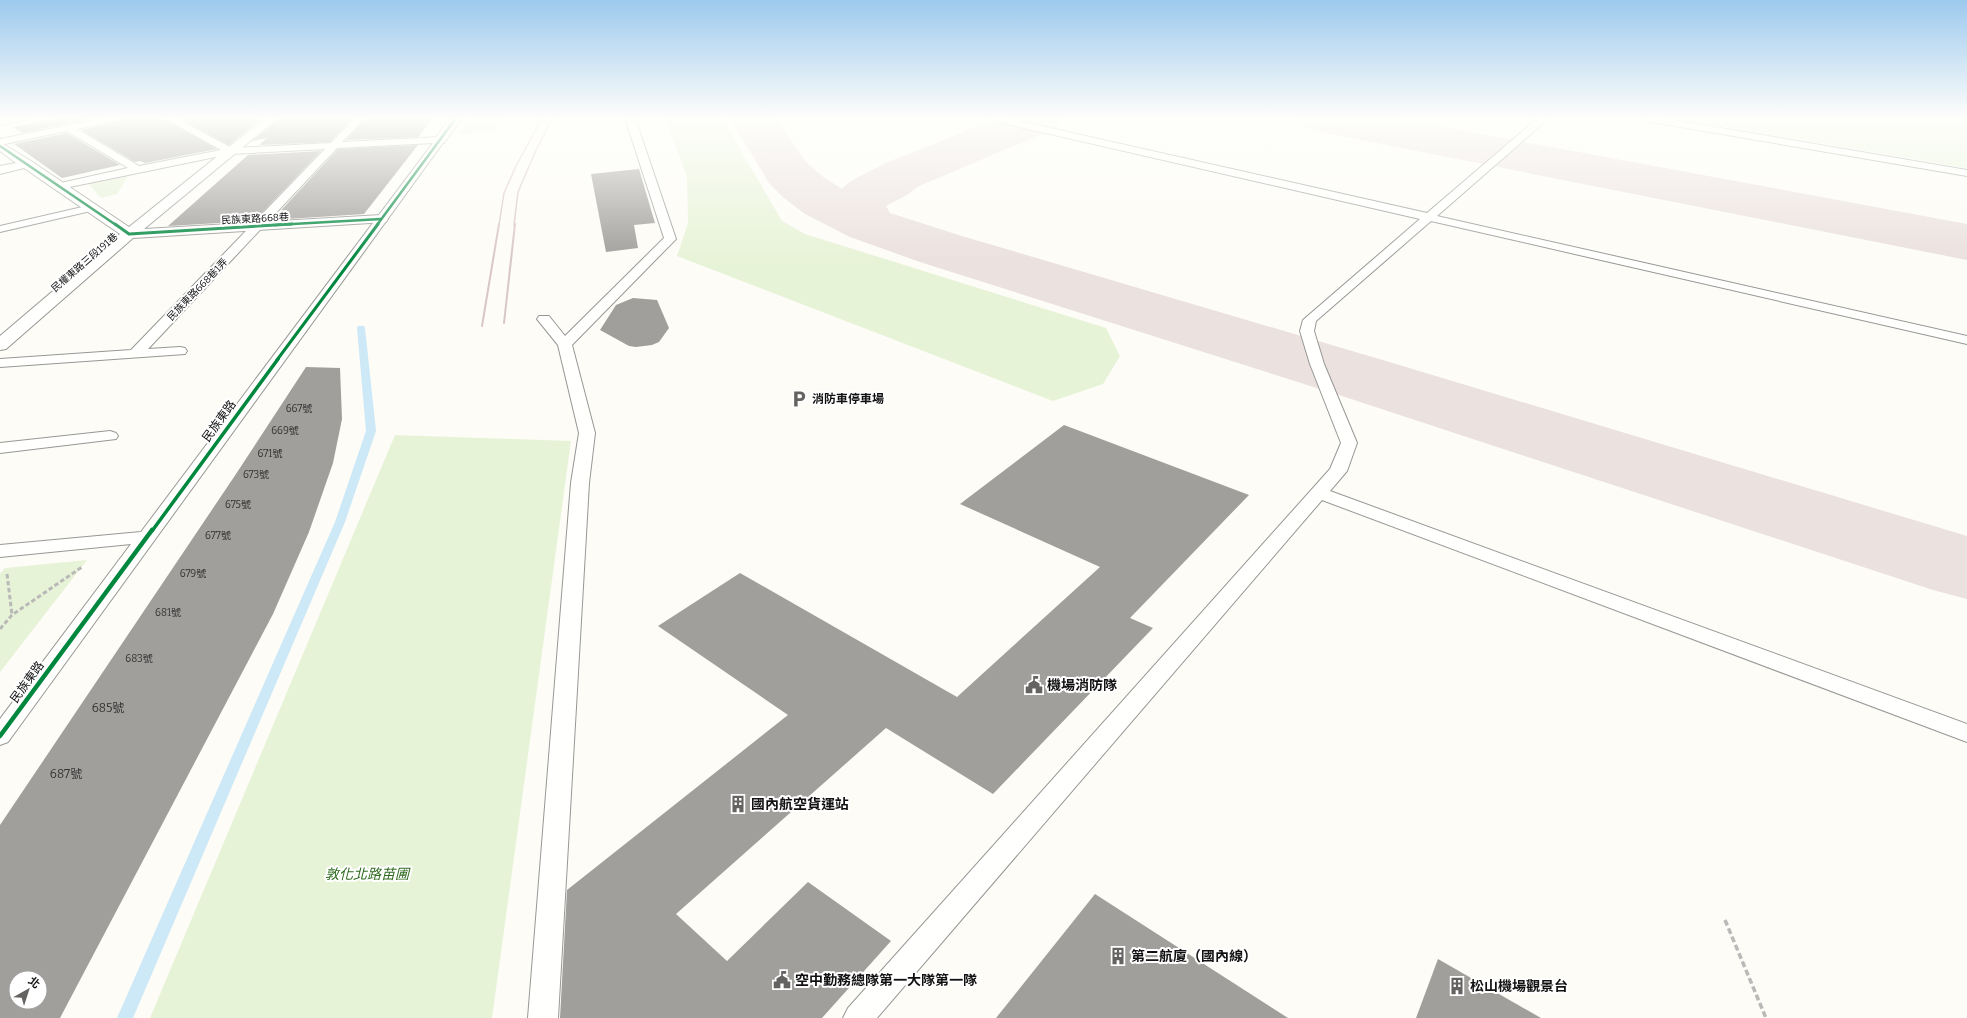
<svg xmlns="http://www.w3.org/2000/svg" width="1967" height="1018" font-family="Bitter,'Noto Sans TC',serif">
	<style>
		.green { fill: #e7f3d7 }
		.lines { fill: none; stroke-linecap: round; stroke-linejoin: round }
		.stream { fill: #cde8f7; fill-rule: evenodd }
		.taxiway { fill: #ebe1df; fill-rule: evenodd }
		.building { fill: #a19f9c; fill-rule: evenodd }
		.lane-casing { stroke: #979795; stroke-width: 2 }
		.street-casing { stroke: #979795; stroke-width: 2 }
		.secondary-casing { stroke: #8e8d8b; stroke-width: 2 }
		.path-far1 { stroke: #b9b9b8; stroke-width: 3; stroke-dasharray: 4.5 2.5; stroke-linecap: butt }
		.path { stroke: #b9b9b8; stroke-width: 3.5; stroke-dasharray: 6 3; stroke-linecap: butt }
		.lane { fill: #fffffe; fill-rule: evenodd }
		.street { fill: #fffffe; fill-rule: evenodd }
		.secondary { fill: #f6f4eb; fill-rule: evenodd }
		.rail-far1 { stroke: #d9c6c7; stroke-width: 1.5 }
		.rail { stroke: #d9c6c7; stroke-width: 2 }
		.cycleway-far3-casing { stroke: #fff; stroke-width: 4 }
		.cycleway-far2-casing { stroke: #fff; stroke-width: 5 }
		.cycleway-far1-casing { stroke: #fff; stroke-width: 6 }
		.cycleway-casing { stroke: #fff; stroke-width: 7 }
		.cycleway-far3 { stroke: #00873e; stroke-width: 2.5 }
		.cycleway-far2 { stroke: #00873e; stroke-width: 3 }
		.cycleway-far1 { stroke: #00873e; stroke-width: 3.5 }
		.cycleway { stroke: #00873e; stroke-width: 4.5 }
		.labels { text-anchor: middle; stroke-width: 4; stroke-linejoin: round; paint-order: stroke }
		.far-street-label { font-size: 10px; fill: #111; stroke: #fff }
		.number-label { font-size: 10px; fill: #353434 }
		.poi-label { font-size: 12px; font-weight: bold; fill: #111; stroke: #fff; text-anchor: start }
		.street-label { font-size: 12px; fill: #111; stroke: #fff }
		.near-number-label { font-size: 12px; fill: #353434 }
		.near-poi-label { font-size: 14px; font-weight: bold; fill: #111; stroke: #fff; text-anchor: start }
		.near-park-label { font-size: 14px; font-style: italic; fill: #2f6b1f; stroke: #fff }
	</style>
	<rect width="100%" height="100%" fill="#fdfcf7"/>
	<!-- green -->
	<g class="green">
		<polygon points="470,118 504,118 494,131 458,134"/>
		<polygon points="665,118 722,118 782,221 805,234 1106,328 1120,356 1103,384 1053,401 677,256 688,223 687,176"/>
		<polygon points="1673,118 1967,118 1967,168"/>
		<polygon points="130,173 117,194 101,198 87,182"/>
		<polygon points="395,435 571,441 492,1018 150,1018"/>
		<polygon points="87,560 0,672 0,574 5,568"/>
	</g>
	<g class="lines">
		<!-- stream -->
		<polygon class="stream" points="358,326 364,326 365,328 376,431 345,522 133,1018 117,1018 335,522 366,431 357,328"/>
		<!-- taxiway -->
		<g class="taxiway">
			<path d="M730,118H776L805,161L822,176L842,189C853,177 869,173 883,164L999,118H1063L1056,128L919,186L907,195L886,206L890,213L962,236L1396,364L1967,536V599L1933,590L1342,396L920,262L850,237L805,214L784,198L769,183Z"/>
			<polygon points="1298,118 1395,118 1967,224 1967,260 1321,132 1305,128"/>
		</g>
	</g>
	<!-- building -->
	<g class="building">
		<polygon points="56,118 96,118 22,133 13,127"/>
		<polygon points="124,118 163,118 217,149 145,163 140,161 135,162 81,130 118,122"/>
		<polygon points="179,118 262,118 229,145"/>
		<polygon points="280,118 353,118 330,142 259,145 267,138 252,141"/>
		<polygon points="366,118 433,118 418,137 346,140"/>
		<polygon points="67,133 120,165 62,178 14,144"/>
		<polygon points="418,145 364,214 272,220 338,149"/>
		<polygon points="321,151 254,221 168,226 248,155"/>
		<polygon points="639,169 655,223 634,225 638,248 606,252 591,174"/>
		<polygon points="633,298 657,300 669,328 659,342 652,345 636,347 629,346 600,330 616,305"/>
		<path d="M306,367L340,368L342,419L333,463L309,532L273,614L60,1018H0V825L236,474ZM16,978H40V1002H16Z"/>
		<polygon points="1064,425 1249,495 1130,618 1153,628 993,794 886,728 676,914 727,961 808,882 891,941 822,1018 560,1018 567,890 788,715 658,626 740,573 957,697 1100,567 960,504"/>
		<polygon points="1095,894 1288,1018 996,1018"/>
		<polygon points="1438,959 1541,1018 1416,1018"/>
	</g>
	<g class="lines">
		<!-- lane casing -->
		<g class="lane-casing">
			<g id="lane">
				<polygon points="104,118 123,118 118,121 77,129 139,166 221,150 164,118 176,118 232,148 331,143 355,118 365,118 342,142 440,137 445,140 8,742 0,745 0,719 131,544 0,557 0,545 141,532 433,143 337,148 148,349 180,347 185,348 187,351 185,354 0,367 0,359 131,350 325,149 230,154 60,189 55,186 56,184 128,168 67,131 0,145 0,139"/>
				<polygon points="625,118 635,118 676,239 572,345 595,433 589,483 558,1018 528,1018 571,483 579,433 558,345 537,319 539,316 549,316 565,336 664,238"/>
				<polygon points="988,118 1006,118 1427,213 1538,118 1549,118 1437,216 1967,336 1967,344 1431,221 1316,321 1314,331 1324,364 1357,443 1347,471 1330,491 1967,724 1967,742 1322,500 877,1018 843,1018 848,1008 1330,469 1341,443 1310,364 1300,331 1303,320 1420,219 993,121"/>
				<polygon points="1640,118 1662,118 1967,170 1967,176 1645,121"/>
				<polygon points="91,205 95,206 97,208 95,210 0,232 0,226"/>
				<polygon points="110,431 116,433 118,436 116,439 0,453 0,443"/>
			</g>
		</g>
		<!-- street casing -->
		<g class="street-casing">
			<g id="street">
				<polygon points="265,118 278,118 144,229 381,215 386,216 388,219 386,222 133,238 6,349 0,350 0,336 120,234 24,168 0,174 0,166 16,163 0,151 0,142 31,161 129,227"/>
				<polygon points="450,118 462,118 444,143 436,143 434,140"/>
			</g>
		</g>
		<!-- secondary casing -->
		<g class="secondary-casing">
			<polygon id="secondary" points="27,118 25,120 0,125 0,119"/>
		</g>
		<!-- path-far1 -->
		<g class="path-far1">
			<polyline points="7,574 12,615"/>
			<polyline points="0,629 12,615 82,567"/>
		</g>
		<!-- path -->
		<polyline class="path" points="1725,920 1766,1018"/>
		<!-- lane -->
		<use href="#lane" class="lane"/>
		<!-- street -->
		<use href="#street" class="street"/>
		<!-- secondary -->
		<use href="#secondary" class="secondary"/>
		<!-- rail-far1 -->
		<g class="rail-far1">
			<polyline points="0,119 6,118"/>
			<polyline points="499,225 504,193 516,166 542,118"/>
			<polyline points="514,225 518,192 537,148 553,118"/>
		</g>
		<!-- rail -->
		<g class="rail">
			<polyline points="504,323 515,224"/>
			<polyline points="482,326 499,224"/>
		</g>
		<!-- cycleway-far3 casing -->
		<g class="cycleway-far3-casing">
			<g id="cycleway-far3">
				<polyline points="0,146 116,225"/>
				<polyline points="275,225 381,219"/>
				<polyline points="377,225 456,118"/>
			</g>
		</g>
		<!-- cycleway-far2 casing -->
		<g class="cycleway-far2-casing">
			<g id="cycleway-far2">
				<polyline points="115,224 129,234 292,224"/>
				<polyline points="277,360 378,224"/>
			</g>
		</g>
		<!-- cycleway-far1 casing -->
		<g class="cycleway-far1-casing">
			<polyline id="cycleway-far1" points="152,531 278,359"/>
		</g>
		<!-- cycleway casing -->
		<g class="cycleway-casing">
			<polyline id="cycleway" points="0,736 152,530"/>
		</g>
		<!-- cycleway-far3 -->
		<use href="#cycleway-far3" class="cycleway-far3"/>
		<!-- cycleway-far2 -->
		<use href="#cycleway-far2" class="cycleway-far2"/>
		<!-- cycleway-far1 -->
		<use href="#cycleway-far1" class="cycleway-far1"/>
		<!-- cycleway -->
		<use href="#cycleway" class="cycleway"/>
	</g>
	<!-- sky -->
	<linearGradient id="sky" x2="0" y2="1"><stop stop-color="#9dc9ee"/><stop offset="0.45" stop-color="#fefefb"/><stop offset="1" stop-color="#fefefb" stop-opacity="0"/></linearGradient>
	<rect width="1967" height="261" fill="url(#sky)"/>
	<!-- icons -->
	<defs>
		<g id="parking-bare" transform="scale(1.38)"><path d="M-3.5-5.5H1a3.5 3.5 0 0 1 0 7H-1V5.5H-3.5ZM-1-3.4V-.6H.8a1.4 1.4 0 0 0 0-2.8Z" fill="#646362" stroke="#fff" stroke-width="2.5" paint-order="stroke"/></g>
		<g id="civic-bare" transform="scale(1.38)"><path d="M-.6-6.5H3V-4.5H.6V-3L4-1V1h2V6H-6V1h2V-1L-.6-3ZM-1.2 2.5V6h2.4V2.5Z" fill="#646362" stroke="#fff" stroke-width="2.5" paint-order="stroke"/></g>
		<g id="building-bare" transform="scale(1.38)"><path d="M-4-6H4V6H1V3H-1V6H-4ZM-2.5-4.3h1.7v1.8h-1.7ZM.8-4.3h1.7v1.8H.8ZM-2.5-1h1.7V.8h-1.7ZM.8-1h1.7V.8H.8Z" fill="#646362" stroke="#fff" stroke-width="2.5" paint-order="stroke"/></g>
	</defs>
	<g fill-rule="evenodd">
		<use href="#parking-bare" x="799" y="399"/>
		<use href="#civic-bare" x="1034" y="685"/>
		<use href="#building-bare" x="738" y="804"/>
		<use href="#building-bare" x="1118" y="956"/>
		<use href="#civic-bare" x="782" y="980"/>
		<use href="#building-bare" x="1457" y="986"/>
	</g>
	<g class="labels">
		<!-- far-street labels -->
		<g class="far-street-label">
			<text transform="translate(255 218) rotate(-3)" y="4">民族東路668巷</text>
			<text transform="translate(84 262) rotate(-41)" y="4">民權東路三段191巷</text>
			<text transform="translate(197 289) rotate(-46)" y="4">民族東路668巷1弄</text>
		</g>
		<!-- number labels -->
		<g class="number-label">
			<text x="299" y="412">667號</text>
			<text x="285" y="434">669號</text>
			<text x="270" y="457">671號</text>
			<text x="256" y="478">673號</text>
			<text x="238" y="508">675號</text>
			<text x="218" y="539">677號</text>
			<text x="193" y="577">679號</text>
			<text x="168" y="616">681號</text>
			<text x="139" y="662">683號</text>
		</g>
		<!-- poi labels -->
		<g class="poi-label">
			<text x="812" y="403">消防車停車場</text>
		</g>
		<!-- street labels -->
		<g class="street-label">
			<text transform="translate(219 421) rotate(-54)" y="4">民族東路</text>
			<text transform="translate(27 682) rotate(-54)" y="4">民族東路</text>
		</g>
		<!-- near-number labels -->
		<g class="near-number-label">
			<text x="108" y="712">685號</text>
			<text x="66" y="778">687號</text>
		</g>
		<!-- near-poi labels -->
		<g class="near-poi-label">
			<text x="1047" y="690">機場消防隊</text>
			<text x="751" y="809">國內航空貨運站</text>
			<text x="1131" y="961">第二航廈（國內線）</text>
			<text x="795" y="985">空中勤務總隊第一大隊第一隊</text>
			<text x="1470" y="991">松山機場觀景台</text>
		</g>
		<!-- near-park labels -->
		<g class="near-park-label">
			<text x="367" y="879">敦化北路苗圃</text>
		</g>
	</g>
	<!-- north arrow -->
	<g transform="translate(28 990) rotate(39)"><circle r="19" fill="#ffffff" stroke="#a0a0a0"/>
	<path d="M0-3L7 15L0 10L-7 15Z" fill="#646362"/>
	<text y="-6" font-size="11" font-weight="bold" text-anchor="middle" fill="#111111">北</text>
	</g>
</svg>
